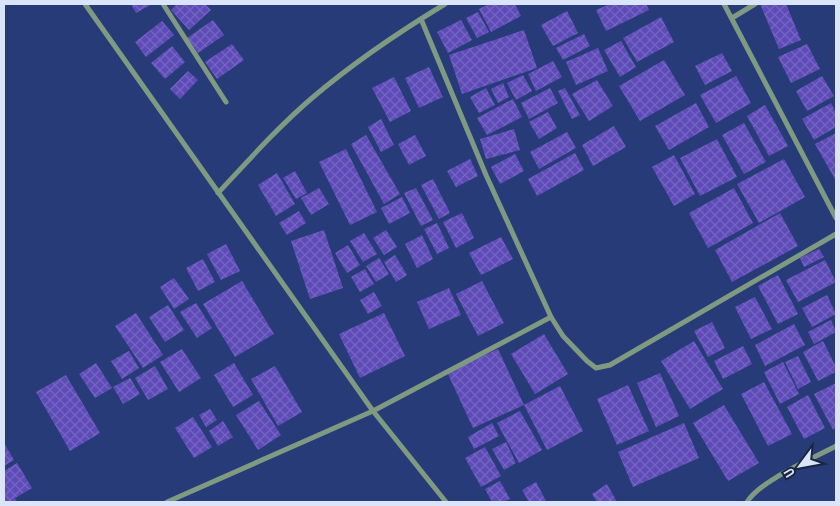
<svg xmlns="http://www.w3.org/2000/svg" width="840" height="506" font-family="'PT Sans Narrow',sans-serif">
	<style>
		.building { fill: url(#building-cross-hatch) }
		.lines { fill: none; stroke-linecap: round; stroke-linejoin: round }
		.minor { stroke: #7f9a81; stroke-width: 5 }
	</style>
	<defs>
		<pattern id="building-cross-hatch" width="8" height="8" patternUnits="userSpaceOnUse" patternTransform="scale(1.25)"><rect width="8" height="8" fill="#5e4bb7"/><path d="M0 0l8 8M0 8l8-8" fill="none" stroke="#7465c2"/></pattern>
	</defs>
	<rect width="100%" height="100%" fill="#263b78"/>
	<!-- building -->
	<g class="building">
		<polygon points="131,4 152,4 136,13"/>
		<polygon points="177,4 205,4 211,10 189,30 171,10"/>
		<polygon points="489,4 515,4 521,16 491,32 479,9"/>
		<polygon points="610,4 646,4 649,10 606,31 596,10"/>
		<polygon points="760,4 786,4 801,40 779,49"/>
		<polygon points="567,11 578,33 553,46 541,25"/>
		<polygon points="478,12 489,32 477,38 466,18"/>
		<polygon points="661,17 674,42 637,62 623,38"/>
		<polygon points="213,20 224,35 198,53 187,38"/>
		<polygon points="461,20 472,40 448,53 437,32"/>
		<polygon points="162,21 174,35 146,57 135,42"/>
		<polygon points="524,30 537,68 462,94 449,55"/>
		<polygon points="584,34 590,46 563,60 556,48"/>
		<polygon points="621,41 636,67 620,77 604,50"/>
		<polygon points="232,44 244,60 217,79 205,62"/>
		<polygon points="807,44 820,69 791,83 778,57"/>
		<polygon points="172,46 185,62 165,79 151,63"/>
		<polygon points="598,48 608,71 576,85 566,62"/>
		<polygon points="722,53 732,71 705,85 695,66"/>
		<polygon points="664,60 685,95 640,121 619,86"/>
		<polygon points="553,61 562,77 536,91 528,74"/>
		<polygon points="429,67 443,97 419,108 405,78"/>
		<polygon points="188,71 198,80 180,99 170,89"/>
		<polygon points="523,75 532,91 516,100 507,83"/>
		<polygon points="736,76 751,103 716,123 700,95"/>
		<polygon points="822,76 834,96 807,111 796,91"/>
		<polygon points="394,77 411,111 390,122 372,88"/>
		<polygon points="597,80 613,106 589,121 572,94"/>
		<polygon points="503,83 509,97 498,103 491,89"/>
		<polygon points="486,88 495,105 479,113 470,97"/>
		<polygon points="550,88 558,103 529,119 521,103"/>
		<polygon points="565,88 580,115 572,119 558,91"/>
		<polygon points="513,99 522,117 487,135 477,118"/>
		<polygon points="696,103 709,127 669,150 655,126"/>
		<polygon points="831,103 836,113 836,127 814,140 802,119"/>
		<polygon points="765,105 788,146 769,156 747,116"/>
		<polygon points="548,112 557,128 539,139 529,122"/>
		<polygon points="381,119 394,145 381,152 368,127"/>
		<polygon points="744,123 766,162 744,174 722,135"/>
		<polygon points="614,126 626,147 593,166 582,145"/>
		<polygon points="514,129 520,150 486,159 480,139"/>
		<polygon points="567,132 576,148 539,169 530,152"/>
		<polygon points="836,133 836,181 815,144"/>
		<polygon points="366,135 400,194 384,204 351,144"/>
		<polygon points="415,135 426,156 409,165 398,144"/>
		<polygon points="717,139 737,177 700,196 680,158"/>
		<polygon points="346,149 377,212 350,225 319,162"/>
		<polygon points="575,153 584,170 537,196 528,179"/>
		<polygon points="515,154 524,171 500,184 491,167"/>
		<polygon points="674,155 695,194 674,206 652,167"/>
		<polygon points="470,159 478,176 456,187 447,171"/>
		<polygon points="784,159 805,197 759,223 737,184"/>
		<polygon points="295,171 307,193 296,199 283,178"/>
		<polygon points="277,173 295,204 276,216 258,185"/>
		<polygon points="433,179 450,213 439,219 421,185"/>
		<polygon points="319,188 329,204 311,215 301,198"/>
		<polygon points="416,188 433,220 421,226 404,193"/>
		<polygon points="734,188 753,223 708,248 689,213"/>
		<polygon points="402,197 410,213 389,224 381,208"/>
		<polygon points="299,211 306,223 287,235 279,223"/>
		<polygon points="462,213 474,238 456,248 443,222"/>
		<polygon points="780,213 798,246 732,282 715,250"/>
		<polygon points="437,223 449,248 437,254 424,229"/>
		<polygon points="324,230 343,288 310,299 291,241"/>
		<polygon points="386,230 397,247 384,255 373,238"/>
		<polygon points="364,233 377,254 363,262 350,241"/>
		<polygon points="422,235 433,259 417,268 405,244"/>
		<polygon points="501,237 513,259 481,275 469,253"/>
		<polygon points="226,244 240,271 221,280 207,254"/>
		<polygon points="348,245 360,265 347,273 335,253"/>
		<polygon points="819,249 824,257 804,267 800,258"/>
		<polygon points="395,255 407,275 396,282 384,262"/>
		<polygon points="379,258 389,274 376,282 366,266"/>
		<polygon points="203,259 215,282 198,291 186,268"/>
		<polygon points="825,260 836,282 798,302 786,280"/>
		<polygon points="365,269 374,284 360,292 351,277"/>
		<polygon points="778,275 798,314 778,324 758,286"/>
		<polygon points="174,278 189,299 174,309 160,287"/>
		<polygon points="242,281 274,334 235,357 203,304"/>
		<polygon points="482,281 504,323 478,336 456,294"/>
		<polygon points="449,288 461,315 429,329 417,302"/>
		<polygon points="374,292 382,306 368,314 360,300"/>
		<polygon points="827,295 836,314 812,327 802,308"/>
		<polygon points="755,297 772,329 751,339 735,307"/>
		<polygon points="196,303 212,328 197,338 180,312"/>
		<polygon points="168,305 184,330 165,342 149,317"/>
		<polygon points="136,313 163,355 143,368 115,326"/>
		<polygon points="384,313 405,356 360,378 339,334"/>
		<polygon points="831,320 836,332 814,344 808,332"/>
		<polygon points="712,322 725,348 708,357 694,331"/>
		<polygon points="794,324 805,345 765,366 755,345"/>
		<polygon points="544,334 568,374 535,394 511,354"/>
		<polygon points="694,341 723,389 690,409 661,361"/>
		<polygon points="823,341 836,367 836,372 818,381 803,352"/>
		<polygon points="743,346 752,364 723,379 714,361"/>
		<polygon points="182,349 201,378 179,392 160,362"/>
		<polygon points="498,349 524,405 473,428 447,372"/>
		<polygon points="129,351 139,368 122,379 111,361"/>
		<polygon points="798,356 811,382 798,389 785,362"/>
		<polygon points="783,362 799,394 780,404 764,372"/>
		<polygon points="96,363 112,388 95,398 79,374"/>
		<polygon points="234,363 253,395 233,407 214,375"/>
		<polygon points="155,366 168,389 148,400 135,378"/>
		<polygon points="275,366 302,412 278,426 251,379"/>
		<polygon points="660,373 679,416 656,427 637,383"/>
		<polygon points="66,375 100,433 70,451 36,392"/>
		<polygon points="130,378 140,394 123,404 113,387"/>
		<polygon points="764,382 792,434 768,446 741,394"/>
		<polygon points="836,383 836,428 833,430 814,394"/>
		<polygon points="628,385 649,431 617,445 597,399"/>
		<polygon points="560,386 583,431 547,450 524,405"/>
		<polygon points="808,395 825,428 804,439 787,407"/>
		<polygon points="259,401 281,435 258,450 236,415"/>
		<polygon points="724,405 759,463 728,481 693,423"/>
		<polygon points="210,409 217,420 206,427 199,415"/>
		<polygon points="520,411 542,450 519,463 497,423"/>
		<polygon points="193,417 212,447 194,458 175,428"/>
		<polygon points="223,421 233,437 218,446 209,431"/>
		<polygon points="492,423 499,436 474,449 468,437"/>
		<polygon points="684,423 699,458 633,487 618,452"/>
		<polygon points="506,442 516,463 504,470 492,449"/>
		<polygon points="4,443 14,460 4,466"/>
		<polygon points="485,447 501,476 481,487 465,458"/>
		<polygon points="17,463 32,488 15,498 17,502 4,502 4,471"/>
		<polygon points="500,481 510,499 503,502 492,502 485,489"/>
		<polygon points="536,482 546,501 544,502 529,502 522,490"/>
		<polygon points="607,484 617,502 597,502 592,494"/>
	</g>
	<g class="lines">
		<!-- minor -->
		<g class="minor">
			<polyline points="85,4 373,411 446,502"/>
			<polyline points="163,4 226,102"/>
			<polyline points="724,4 836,218"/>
			<polyline points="732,18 755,4"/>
			<polyline points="421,19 486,175 551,317"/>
			<path d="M218,193C248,161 278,127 312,98C353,63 399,32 445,4"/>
			<polyline points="167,502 373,411 551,317 563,336 587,361 596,368 610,365 836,234"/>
			<path d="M747,502C761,480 812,459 836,446"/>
		</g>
	</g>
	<!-- border -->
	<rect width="840" height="506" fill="none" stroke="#dae4fa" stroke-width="10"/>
	<!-- north arrow -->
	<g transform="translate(800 466) rotate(238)" stroke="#1a2540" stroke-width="4" paint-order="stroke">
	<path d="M0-4L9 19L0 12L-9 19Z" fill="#dae4fa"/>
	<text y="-8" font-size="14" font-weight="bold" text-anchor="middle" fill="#dae4fa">U</text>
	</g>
</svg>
